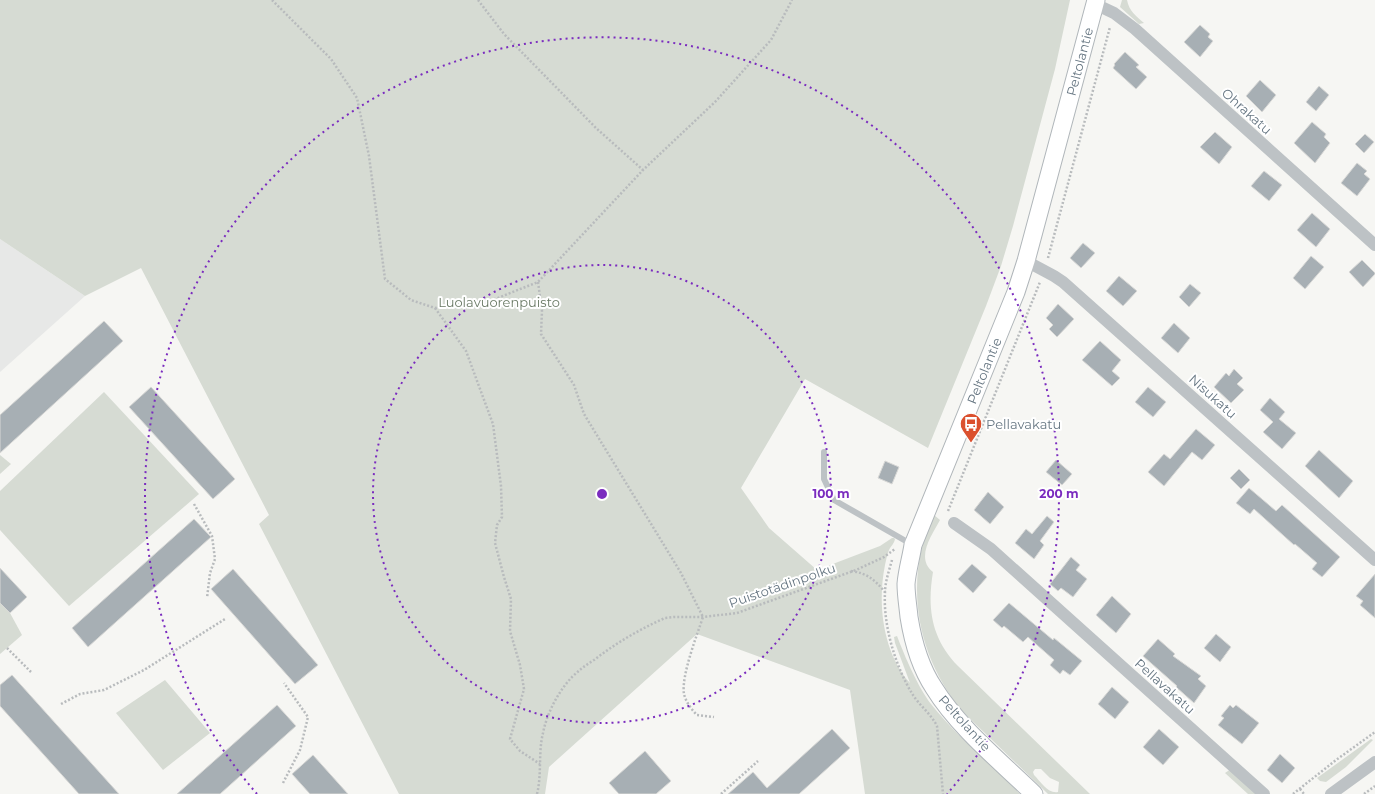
<svg xmlns="http://www.w3.org/2000/svg" width="1375" height="794" font-family="Montserrat,sans-serif">
	<style>
		.built { fill: #e7e8e7 }
		.green { fill: #d6dbd3; fill-rule: evenodd }
		.building { fill: #a7afb4; stroke: #d8d8d6 }
		.lines { fill: none; stroke-linecap: round; stroke-linejoin: round }
		.secondary-casing { stroke: #b0b6ba; stroke-width: 19 }
		.path { stroke: #b8bbbd; stroke-width: 2.5; stroke-dasharray: 2 2; stroke-linecap: butt }
		.lane { stroke: #bdc2c5; stroke-width: 6 }
		.street { stroke: #bdc2c5; stroke-width: 12 }
		.secondary { stroke: #fff; stroke-width: 17 }
		.ring { fill: none; stroke: #7b2cbf; stroke-width: 2; stroke-dasharray: 2 4 }
		.labels { text-anchor: middle; stroke-width: 4; stroke-linejoin: round; paint-order: stroke }
		.street-label { font-size: 13px; fill: #677783; stroke: #fff }
		.park-label { font-size: 13px; fill: #6a7a65; stroke: #fff }
		.poi-label { font-size: 13px; fill: #677783; stroke: #fff; text-anchor: start }
		.centre { fill: #7b2cbf; stroke: #fff; stroke-width: 2 }
		.ring-label { font-size: 12px; text-anchor: middle; font-weight: bold; fill: #7b2cbf; stroke: #fff; stroke-width: 4; stroke-linejoin: round; paint-order: stroke }
	</style>
	<rect width="100%" height="100%" fill="#f6f6f3"/>
	<!-- built -->
	<polygon class="built" points="0,239 85,296 0,372"/>
	<!-- green -->
	<g class="green">
		<path d="M0,0H1070L1055,69L1013,226L1001,266L986,306L928,448L805,379L741,488L769,528L817,570L880,546L892,538H894L895,539C894,544 891,546 889,550C887,554 886,561 885,565C877,604 883,653 910,683L895,643L894,637L897,636C905,657 918,687 931,704C957,737 991,764 1020,794H865L850,690L697,634L549,767L545,794H399L259,524L269,515L141,268L85,296L0,239Z"/>
		<path d="M1122,0H1127C1129,11 1136,16 1144,23L1139,24L1120,7Z"/>
		<polygon points="104,392 199,494 69,606 0,530 0,491"/>
		<polygon points="0,455 11,464 0,474"/>
		<path d="M934,515L940,520C932,535 915,558 933,572C927,608 931,638 958,666L1090,794H1048L962,711C924,665 908,605 922,547C925,536 930,526 934,515ZM1035,769H1041L1050,778L1059,782L1058,792C1048,794 1041,782 1034,775L1033,772Z"/>
		<polygon points="0,603 10,613 22,635 0,654"/>
		<polygon points="165,680 210,733 163,770 116,713"/>
		<polygon points="1371,739 1373,740 1346,767 1326,782 1320,781 1317,778"/>
		<polygon points="1231,769 1259,794 1248,794 1225,773"/>
	</g>
	<!-- building -->
	<g class="building">
		<polygon points="1200,25 1210,34 1208,37 1213,41 1200,57 1184,42"/>
		<polygon points="1125,52 1139,65 1136,67 1147,77 1136,89 1113,68 1115,65 1114,64"/>
		<polygon points="1260,80 1276,95 1262,112 1246,96"/>
		<polygon points="1319,86 1329,95 1316,111 1306,102"/>
		<polygon points="1312,122 1326,134 1324,137 1330,143 1315,163 1294,143"/>
		<polygon points="1215,132 1232,147 1219,164 1200,147"/>
		<polygon points="1365,134 1374,142 1364,153 1355,144"/>
		<polygon points="1357,163 1367,171 1364,174 1370,179 1357,196 1341,183"/>
		<polygon points="1264,171 1282,185 1269,201 1251,186"/>
		<polygon points="1312,213 1330,229 1316,247 1297,230"/>
		<polygon points="1083,243 1095,253 1081,268 1070,258"/>
		<polygon points="1311,256 1324,267 1305,289 1293,278"/>
		<polygon points="1362,260 1375,273 1375,274 1363,287 1349,272"/>
		<polygon points="1119,276 1137,291 1123,306 1106,291"/>
		<polygon points="1190,284 1201,293 1189,307 1179,297"/>
		<polygon points="1058,304 1074,319 1057,337 1049,329 1053,325 1046,318"/>
		<polygon points="104,321 123,341 0,453 0,415"/>
		<polygon points="1174,323 1190,338 1178,353 1161,338"/>
		<polygon points="1100,341 1121,360 1112,371 1120,378 1112,386 1082,360"/>
		<polygon points="1234,369 1243,378 1237,384 1244,390 1231,403 1214,387 1226,373 1229,376"/>
		<polygon points="151,387 235,479 213,499 129,407"/>
		<polygon points="1148,387 1166,402 1153,417 1135,402"/>
		<polygon points="1270,398 1285,412 1279,419 1296,433 1282,449 1263,432 1273,422 1260,410"/>
		<polygon points="1196,429 1215,445 1202,460 1192,452 1164,486 1148,472 1164,454 1170,459"/>
		<polygon points="1319,450 1353,481 1339,498 1305,466"/>
		<polygon points="1056,460 1072,474 1062,485 1046,472"/>
		<polygon points="885,461 899,467 892,484 878,478"/>
		<polygon points="1239,469 1250,480 1241,489 1230,478"/>
		<polygon points="1249,488 1276,511 1282,505 1340,557 1322,577 1312,569 1317,563 1295,544 1294,545 1254,509 1250,514 1236,503"/>
		<polygon points="988,492 1004,507 990,524 974,510"/>
		<polygon points="1047,516 1054,522 1040,541 1044,545 1034,559 1015,543 1026,529 1032,534"/>
		<polygon points="194,519 211,537 88,647 72,628"/>
		<polygon points="1071,557 1080,565 1076,570 1087,579 1073,597 1061,588 1058,591 1050,584"/>
		<polygon points="972,564 987,577 973,593 958,579"/>
		<polygon points="0,568 27,597 10,613 0,603"/>
		<polygon points="233,569 318,665 295,684 211,589"/>
		<polygon points="1375,574 1375,618 1360,605 1363,601 1356,596"/>
		<polygon points="1112,596 1131,614 1116,633 1096,615"/>
		<polygon points="1009,603 1053,640 1054,638 1082,661 1070,675 1063,670 1060,674 1050,665 1054,660 1028,637 1023,642 1004,626 1002,628 993,620"/>
		<polygon points="1216,634 1231,647 1220,662 1204,648"/>
		<polygon points="1158,639 1175,654 1173,656 1201,676 1198,679 1206,686 1194,703 1176,687 1177,686 1143,656"/>
		<polygon points="12,675 119,794 79,794 0,706 0,685"/>
		<polygon points="1112,687 1129,702 1115,719 1098,704"/>
		<polygon points="277,705 296,726 220,794 177,794"/>
		<polygon points="1230,705 1233,708 1236,705 1259,723 1242,744 1218,725 1224,718 1221,716"/>
		<polygon points="832,729 850,748 799,794 728,794 753,772 767,788"/>
		<polygon points="1159,729 1179,747 1163,765 1143,747"/>
		<polygon points="645,751 671,781 656,794 619,794 609,783"/>
		<polygon points="1280,754 1295,768 1282,783 1267,770"/>
		<polygon points="313,755 348,794 310,794 292,774"/>
	</g>
	<g class="lines">
		<!-- secondary casing -->
		<g class="secondary-casing">
			<g id="secondary">
				<path id="s1" d="M1034,794C1001,762 958,727 934,688C920,667 913,642 909,617C908,606 906,595 906,584C907,571 911,558 913,545L1016,292L1026,261L1096,0"/>
			</g>
		</g>
		<!-- path -->
		<g class="path">
			<polyline points="272,0 331,59 357,98 369,156 385,279 411,300 435,308 485,303 538,282 643,170 715,102 771,40 792,0"/>
			<polyline points="478,0 504,34 596,128 643,170"/>
			<polyline points="1048,258 1110,27"/>
			<path d="M538,282L542,311L541,334L574,385L584,414L681,573L703,617C697,635 681,676 684,694C686,702 691,709 697,715L714,717"/>
			<polyline points="435,308 466,351 493,424 501,486 502,517 497,525 495,543 504,577 511,599 510,631 520,665 524,689 510,739 520,751 540,764"/>
			<polyline points="194,504 212,536 215,559 210,573 207,598"/>
			<polyline points="948,511 1040,282"/>
			<path d="M892,560C889,571 885,582 885,593C883,626 896,668 913,695C920,706 931,714 937,726L943,794"/>
			<path d="M851,571C867,573 875,580 885,592"/>
			<polyline points="7,648 31,672"/>
			<polyline points="61,704 80,694 104,690 144,670 225,619"/>
			<polyline points="283,783 300,750 308,717 284,683"/>
			<polyline points="1300,789 1304,794"/>
			<path d="M537,794C542,774 538,753 543,733C547,713 558,692 572,677C579,670 586,665 594,660C616,643 640,629 665,618L674,617H703L737,613L856,570L884,557L895,549"/>
			<polyline points="721,794 758,761"/>
			<polyline points="1293,794 1336,760 1375,732"/>
			<polyline points="1364,794 1375,786"/>
		</g>
		<!-- lane -->
		<polyline class="lane" points="824,452 824,479 834,500 911,544"/>
		<!-- street -->
		<g class="street">
			<polyline points="1095,4 1114,13 1135,29 1375,245"/>
			<polyline points="1026,261 1054,276 1063,282 1375,560"/>
			<polyline points="954,523 991,549 1264,794"/>
			<polyline points="1331,794 1375,762"/>
		</g>
		<!-- secondary -->
		<use href="#secondary" class="secondary"/>
	</g>
	<!-- distance rings -->
	<g class="ring">
		<circle cx="602" cy="494" r="229"/>
		<path d="M257 794A457 457 0 1 1 947 794"/>
	</g>
	<!-- icons -->
	<defs>
		<g id="bus-pin" transform="scale(1.15)"><path d="M0 17L-7.5 6A9.5 9.5 0 1 1 7.5 6Z" fill="#db502e" stroke="#fff"/><path d="M-5-6H5V4H4V6H2V4H-2V6H-4V4H-5ZM-3.5-4V0h7V-4ZM-3.5 1.2v1.5H-2V1.2ZM2 1.2v1.5H3.5V1.2Z" fill="#fff"/></g>
	</defs>
	<g fill-rule="evenodd">
		<use href="#bus-pin" x="971" y="424"/>
	</g>
	<g class="labels">
		<!-- street labels -->
		<g class="street-label">
			<text dy="5" stroke="none"><textPath href="#s1" startOffset="807">Peltolantie</textPath></text>
			<text transform="translate(1247 111) rotate(42)" y="5">Ohrakatu</text>
			<text dy="5" stroke="none"><textPath href="#s1" startOffset="483">Peltolantie</textPath></text>
			<text transform="translate(1213 396) rotate(42)" y="5">Nisukatu</text>
			<text transform="translate(782 585) rotate(-19)" y="5">Puistotädinpolku</text>
			<text transform="translate(1165 686) rotate(42)" y="5">Pellavakatu</text>
			<text transform="translate(965 723) rotate(48)" y="5">Peltolantie</text>
		</g>
		<!-- park labels -->
		<g class="park-label">
			<text x="499" y="307">Luolavuorenpuisto</text>
		</g>
		<!-- poi labels -->
		<g class="poi-label">
			<text x="986" y="429">Pellavakatu</text>
		</g>
	</g>
	<circle cx="602" cy="494" r="6" class="centre"/>
	<g class="ring-label">
		<text x="831" y="498">100 m</text>
		<text x="1059" y="498">200 m</text>
	</g>
</svg>
